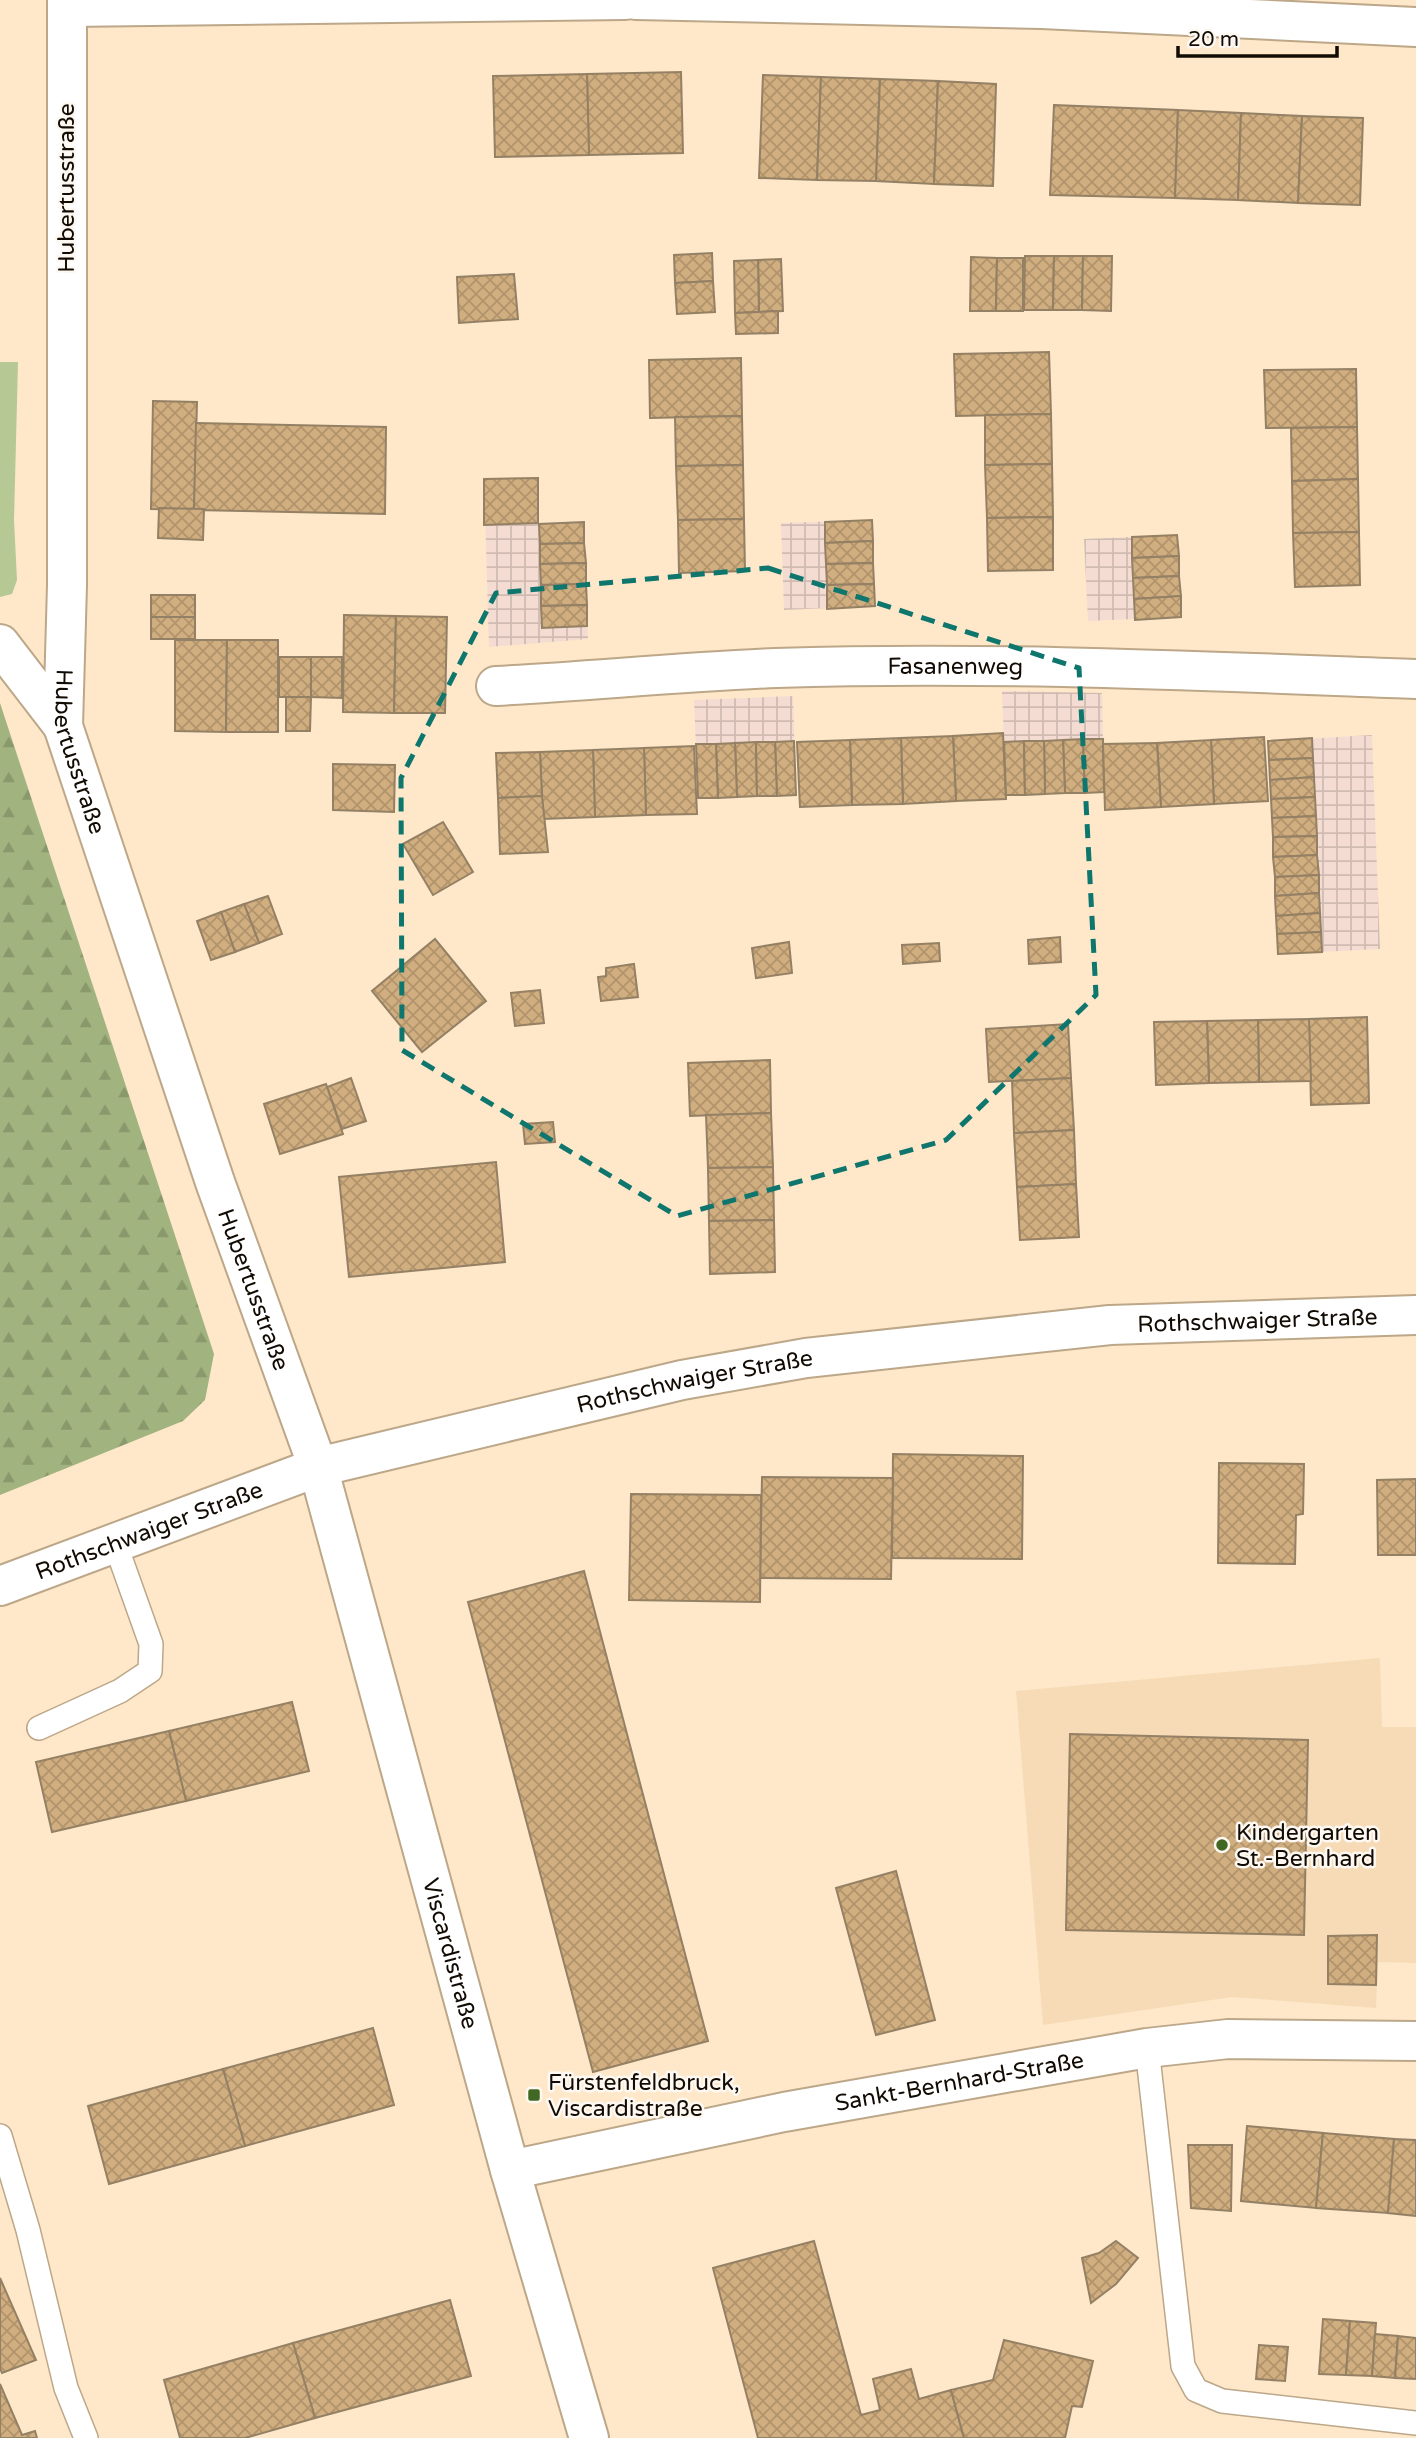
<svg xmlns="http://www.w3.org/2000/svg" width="1416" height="2438" font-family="'Varela Round',sans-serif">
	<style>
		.industrial { fill: url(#industrial-grid) }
		.built { fill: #f6dbb6 }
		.green { fill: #b6c894 }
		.forest { fill: url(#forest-firs) }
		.building { fill: url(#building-cross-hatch); stroke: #948064; stroke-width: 2 }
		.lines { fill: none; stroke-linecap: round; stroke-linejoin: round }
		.service-casing { stroke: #bca789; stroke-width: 26 }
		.minor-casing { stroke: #bca789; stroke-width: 42 }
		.service { stroke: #fff; stroke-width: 23 }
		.minor { stroke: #fff; stroke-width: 38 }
		.marked { fill: none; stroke: #0f766e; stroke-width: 5; stroke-dasharray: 14 9; stroke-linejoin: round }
		.poi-dot { fill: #416823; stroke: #fdf8f2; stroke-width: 2.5 }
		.labels { text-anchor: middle; stroke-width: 5; stroke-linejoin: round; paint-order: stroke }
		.street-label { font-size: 23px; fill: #120b03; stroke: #fdf8f2 }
		.poi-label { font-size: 23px; fill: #120b03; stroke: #fdf8f2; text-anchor: start }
	</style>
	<defs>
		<pattern id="industrial-grid" width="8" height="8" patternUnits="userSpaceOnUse" patternTransform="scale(1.75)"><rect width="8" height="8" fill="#f4dcd2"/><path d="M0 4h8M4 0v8" fill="none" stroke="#d0bbb3"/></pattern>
		<pattern id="forest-firs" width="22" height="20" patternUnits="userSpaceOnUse" patternTransform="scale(1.75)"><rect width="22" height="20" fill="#a1b37f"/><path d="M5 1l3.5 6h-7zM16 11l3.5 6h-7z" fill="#8a996c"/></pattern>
		<pattern id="building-cross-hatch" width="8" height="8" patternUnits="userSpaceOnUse" patternTransform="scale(1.75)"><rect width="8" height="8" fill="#d0ae7f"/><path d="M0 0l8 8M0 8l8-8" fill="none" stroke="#b2946c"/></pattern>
	</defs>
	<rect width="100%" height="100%" fill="#fee8c9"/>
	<!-- industrial -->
	<g class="industrial">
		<polygon points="538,478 539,524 584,522 588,639 489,647 484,479"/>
		<polygon points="872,520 875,606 784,610 781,523"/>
		<polygon points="1177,535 1181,617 1088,621 1084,539"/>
		<polygon points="1002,691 1102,693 1104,792 1006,795"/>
		<polygon points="793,696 796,795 698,798 694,700"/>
		<polygon points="1372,735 1380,949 1278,954 1268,741"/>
	</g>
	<!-- built -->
	<polygon class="built" points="1380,1658 1382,1727 1416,1727 1416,1963 1378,1962 1376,2008 1232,1997 1043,2025 1016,1691"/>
	<!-- green -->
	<polygon class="green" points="0,362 18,362 14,520 17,580 12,594 0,597"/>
	<!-- forest -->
	<polygon class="forest" points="0,703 214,1354 205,1400 183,1421 0,1495"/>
	<!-- building -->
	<g class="building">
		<polygon points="681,72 683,153 589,155 587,74"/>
		<polygon points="587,74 589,155 495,157 493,76"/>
		<polygon points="763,75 821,77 817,180 759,178"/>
		<polygon points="821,77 880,79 876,181 817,180"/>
		<polygon points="880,79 938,81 934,184 876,181"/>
		<polygon points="938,81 996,84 993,186 934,184"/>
		<polygon points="1054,105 1178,110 1175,198 1050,195"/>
		<polygon points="1178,110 1241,113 1238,200 1175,198"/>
		<polygon points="1241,113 1302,116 1298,203 1238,200"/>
		<polygon points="1302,116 1363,118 1360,205 1298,203"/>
		<polygon points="712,253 713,281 675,283 674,255"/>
		<polygon points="1025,256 1054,256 1053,310 1024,310"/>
		<polygon points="1054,256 1083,256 1082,310 1053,310"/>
		<polygon points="1083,256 1112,256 1111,311 1082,310"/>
		<polygon points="971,257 997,258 996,311 970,311"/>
		<polygon points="997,258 1023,258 1023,311 996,311"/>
		<polygon points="781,259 783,311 759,312 758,260"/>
		<polygon points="758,260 759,312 735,313 734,261"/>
		<polygon points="514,274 518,319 459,323 457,277"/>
		<polygon points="713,281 715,312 677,314 675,283"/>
		<polygon points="778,311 778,333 736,334 735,313"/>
		<polygon points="1049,352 1051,414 956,416 954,354"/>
		<polygon points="741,358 742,416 650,418 649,360"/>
		<polygon points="1356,369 1357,427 1266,428 1264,370"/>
		<polygon points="153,401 197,402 194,510 151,509"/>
		<polygon points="1051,414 1052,464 985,465 985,415"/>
		<polygon points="742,416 743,465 676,466 675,417"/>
		<polygon points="196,423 386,427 385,514 194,510"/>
		<polygon points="1357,427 1358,479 1292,481 1291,428"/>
		<polygon points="1052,464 1053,517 987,518 985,465"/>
		<polygon points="743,465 744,519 678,520 676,466"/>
		<polygon points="538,478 538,523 484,525 484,479"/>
		<polygon points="1358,479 1359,532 1293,533 1292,481"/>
		<polygon points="159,508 204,509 203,540 158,538"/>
		<polygon points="1053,517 1053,570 988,571 987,518"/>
		<polygon points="744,519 745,571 679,573 678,520"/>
		<polygon points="872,520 873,541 825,543 825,522"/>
		<polygon points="584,522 584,543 540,544 539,524"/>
		<polygon points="1359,532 1360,585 1295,587 1293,533"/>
		<polygon points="1177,535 1179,556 1132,558 1132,537"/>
		<polygon points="873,541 873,563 826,564 825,543"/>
		<polygon points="584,543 586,563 540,564 540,544"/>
		<polygon points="1179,556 1179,576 1133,578 1132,558"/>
		<polygon points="586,563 586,584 541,585 540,564"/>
		<polygon points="873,563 874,584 827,585 826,564"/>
		<polygon points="1179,576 1181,596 1134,599 1133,578"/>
		<polygon points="586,584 587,605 541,606 541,585"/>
		<polygon points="874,584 875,606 827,609 827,585"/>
		<rect x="151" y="595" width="44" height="22"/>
		<polygon points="1181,596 1181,617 1135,620 1134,599"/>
		<polygon points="587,605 587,626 542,628 541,606"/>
		<polygon points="344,615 396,616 394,713 343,712"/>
		<polygon points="396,616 447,617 445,713 394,713"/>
		<rect x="151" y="617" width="44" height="22"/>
		<polygon points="175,640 227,640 226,732 175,731"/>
		<polygon points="227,640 278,640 278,732 226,732"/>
		<rect x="279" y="657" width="32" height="40"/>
		<polygon points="311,657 342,657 342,698 311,697"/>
		<polygon points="286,697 311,697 310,731 286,731"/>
		<polygon points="1003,733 1006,799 956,801 953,736"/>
		<polygon points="953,736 956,801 903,804 901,738"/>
		<polygon points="1264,737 1268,801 1214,804 1211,740"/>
		<polygon points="901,738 903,804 852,805 850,740"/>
		<polygon points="1312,738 1313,758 1269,760 1268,741"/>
		<polygon points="1083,739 1085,793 1065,793 1063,740"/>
		<polygon points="1083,739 1103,739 1104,792 1085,793"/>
		<polygon points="850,740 852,805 800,807 797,742"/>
		<polygon points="1063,740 1065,793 1045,794 1044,741"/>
		<polygon points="1211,740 1214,804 1161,807 1157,743"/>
		<polygon points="794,741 796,795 777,796 775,742"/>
		<polygon points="1024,741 1025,795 1006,795 1004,742"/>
		<polygon points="1024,741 1044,741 1045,794 1025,795"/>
		<polygon points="756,742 757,796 737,797 735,743"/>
		<polygon points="756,742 775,742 777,796 757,796"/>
		<polygon points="735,743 737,797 718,798 716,744"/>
		<polygon points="1157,743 1161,807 1105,810 1103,744"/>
		<polygon points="696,744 716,744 718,798 698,798"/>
		<polygon points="694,746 697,814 646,815 644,748"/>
		<polygon points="644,748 646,815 595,817 593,750"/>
		<polygon points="593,750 595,817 543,819 540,752"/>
		<polygon points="540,752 542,796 498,798 496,753"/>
		<polygon points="1313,758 1314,777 1270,780 1269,760"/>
		<polygon points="333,764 395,765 394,812 333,810"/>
		<polygon points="1314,777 1315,797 1271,799 1270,780"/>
		<polygon points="542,796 548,852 500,854 498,798"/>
		<polygon points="1315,797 1316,816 1272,818 1271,799"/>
		<polygon points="1316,816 1317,836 1273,837 1272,818"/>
		<polygon points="443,822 473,872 433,895 403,844"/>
		<polygon points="1317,836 1317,855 1273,857 1273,837"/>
		<polygon points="1317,855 1319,875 1275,877 1273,857"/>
		<polygon points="1319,875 1319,893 1275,896 1275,877"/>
		<polygon points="1319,893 1320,913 1276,916 1275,896"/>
		<polygon points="268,896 282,934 259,943 244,904"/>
		<polygon points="244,904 259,943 235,952 221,912"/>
		<polygon points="221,912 235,952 211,960 197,921"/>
		<polygon points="1320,913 1321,932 1277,934 1276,916"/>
		<polygon points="1321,932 1322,952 1278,954 1277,934"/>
		<polygon points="1060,937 1061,962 1029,964 1028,940"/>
		<polygon points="435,939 486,1001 422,1052 372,991"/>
		<polygon points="789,942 792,973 756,978 752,948"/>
		<polygon points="939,943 940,961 903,964 902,945"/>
		<polygon points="634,964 638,997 601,1001 598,977 606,976 606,968"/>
		<polygon points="540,990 544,1023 515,1026 511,993"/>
		<polygon points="1367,1017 1369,1103 1311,1105 1309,1019"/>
		<polygon points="1309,1019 1311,1081 1259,1082 1258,1020"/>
		<polygon points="1258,1020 1259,1082 1209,1083 1207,1021"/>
		<polygon points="1207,1021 1209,1083 1156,1085 1154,1022"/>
		<polygon points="1068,1024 1071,1078 989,1082 986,1029"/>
		<polygon points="770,1060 771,1113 690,1116 688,1063"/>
		<polygon points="351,1078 366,1121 342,1129 327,1087"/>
		<polygon points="1071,1078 1074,1130 1014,1133 1012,1081"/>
		<polygon points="326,1084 343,1134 280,1154 264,1104"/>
		<polygon points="771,1113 773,1167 708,1168 706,1115"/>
		<polygon points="553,1122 555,1142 525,1144 523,1124"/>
		<polygon points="1074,1130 1076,1184 1017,1187 1014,1133"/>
		<polygon points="496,1162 505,1262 349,1277 339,1177"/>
		<polygon points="773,1167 774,1220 709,1221 708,1168"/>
		<polygon points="1076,1184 1079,1237 1020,1240 1017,1187"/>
		<polygon points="774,1220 775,1272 710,1274 709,1221"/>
		<polygon points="893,1454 1023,1456 1022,1559 892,1558"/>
		<polygon points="1219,1463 1304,1464 1303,1514 1296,1515 1295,1564 1218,1563"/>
		<polygon points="762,1477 893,1478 891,1579 760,1578"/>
		<polygon points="1416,1479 1416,1555 1378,1555 1377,1480"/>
		<polygon points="631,1494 761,1495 760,1602 629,1600"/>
		<polygon points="584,1571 708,2041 593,2072 468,1602"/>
		<polygon points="292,1702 309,1771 186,1801 169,1731"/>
		<polygon points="169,1731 186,1801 52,1832 36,1762"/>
		<polygon points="1070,1734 1308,1740 1304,1935 1066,1930"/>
		<polygon points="896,1871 935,2020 876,2035 836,1888"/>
		<polygon points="1377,1935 1376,1985 1328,1984 1328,1936"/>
		<polygon points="373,2028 394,2105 245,2146 223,2069"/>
		<polygon points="223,2069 245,2146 109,2184 88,2106"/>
		<polygon points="1247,2126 1323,2133 1316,2208 1241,2201"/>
		<polygon points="1323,2133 1394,2139 1388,2213 1316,2208"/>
		<polygon points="1394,2139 1416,2140 1416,2216 1388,2213"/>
		<polygon points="1188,2145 1232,2145 1231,2211 1191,2208"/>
		<polygon points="814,2241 861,2415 880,2410 873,2379 911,2369 919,2399 951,2390 964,2438 758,2438 713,2268"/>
		<polygon points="1116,2241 1138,2258 1116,2284 1091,2303 1082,2258 1099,2253"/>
		<polygon points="0,2278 36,2360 2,2373 0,2368"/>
		<polygon points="450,2300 471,2376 315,2418 293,2343"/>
		<polygon points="1323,2319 1350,2321 1346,2375 1319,2374"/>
		<polygon points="1350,2321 1376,2323 1372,2376 1346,2375"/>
		<polygon points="1375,2334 1398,2336 1395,2378 1372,2376"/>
		<polygon points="1398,2336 1416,2338 1416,2379 1395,2378"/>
		<polygon points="1004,2340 1093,2361 1082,2407 1072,2406 1065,2438 964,2438 951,2390 993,2380"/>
		<polygon points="293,2343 315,2418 245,2438 180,2438 164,2380"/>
		<polygon points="1259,2345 1288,2347 1285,2381 1256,2379"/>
		<polygon points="0,2384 22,2435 35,2431 37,2438 0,2438"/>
	</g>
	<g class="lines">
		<!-- service casing -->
		<g class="service-casing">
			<g id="service">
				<polyline points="39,1728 120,1691 150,1671 151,1644 115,1543"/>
				<polyline points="1147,2048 1183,2366 1196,2390 1222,2401 1416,2423"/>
				<polyline points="0,2136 28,2230 66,2388 86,2438"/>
			</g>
		</g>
		<!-- minor casing -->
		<g class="minor-casing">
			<g id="minor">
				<path id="s1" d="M67,0V585L63,726L215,1182L318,1467L510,2170L589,2438"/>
				<polyline points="636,0 1042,9 1416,27"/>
				<polyline points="67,7 625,0"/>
				<polyline points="0,644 63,726"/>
				<path id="s2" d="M496,686C589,681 682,672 776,668C989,661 1203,671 1416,679"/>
				<path id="s3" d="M0,1586L318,1467L682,1380L806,1358L1110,1325L1416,1315"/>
				<path id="s4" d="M510,2170L784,2112L1147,2048L1228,2039L1416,2041"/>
			</g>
		</g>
		<!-- service -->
		<use href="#service" class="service"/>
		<!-- minor -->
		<use href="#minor" class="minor"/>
	</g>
	<!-- marked area -->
	<path class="marked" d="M768,568L1079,668L1096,995L946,1140L677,1216L402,1050L401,778L496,593Z"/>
	<!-- markers -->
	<g class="poi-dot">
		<circle cx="1222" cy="1845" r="7"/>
		<rect x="527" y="2088" width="14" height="14" rx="3.5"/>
	</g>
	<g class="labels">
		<!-- street labels -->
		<g class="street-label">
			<text transform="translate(66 188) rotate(-90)" y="8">Hubertusstraße</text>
			<text dy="8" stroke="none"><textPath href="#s2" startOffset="460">Fasanenweg</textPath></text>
			<text dy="8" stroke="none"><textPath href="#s1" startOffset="754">Hubertusstraße</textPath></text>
			<text dy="8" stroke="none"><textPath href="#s1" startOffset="1321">Hubertusstraße</textPath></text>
			<text dy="8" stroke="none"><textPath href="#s3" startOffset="1293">Rothschwaiger Straße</textPath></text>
			<text dy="8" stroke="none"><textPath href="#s3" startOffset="726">Rothschwaiger Straße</textPath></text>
			<text dy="8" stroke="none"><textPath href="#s3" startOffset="159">Rothschwaiger Straße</textPath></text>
			<text dy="8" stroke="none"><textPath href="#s1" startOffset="2014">Viscardistraße</textPath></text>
			<text dy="8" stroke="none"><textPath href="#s4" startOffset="458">Sankt-Bernhard-Straße</textPath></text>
		</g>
		<!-- poi labels -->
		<g class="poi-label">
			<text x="1236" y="1840">Kindergarten<tspan x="1236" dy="26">St.-Bernhard</tspan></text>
			<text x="548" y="2090">Fürstenfeldbruck,<tspan x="548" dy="26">Viscardistraße</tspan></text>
		</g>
	</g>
	<!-- scale -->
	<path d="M1178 46v10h159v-10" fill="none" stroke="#120b03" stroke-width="3.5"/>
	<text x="1188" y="46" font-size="21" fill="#120b03" stroke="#fdf8f2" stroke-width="5" paint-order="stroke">20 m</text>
</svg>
